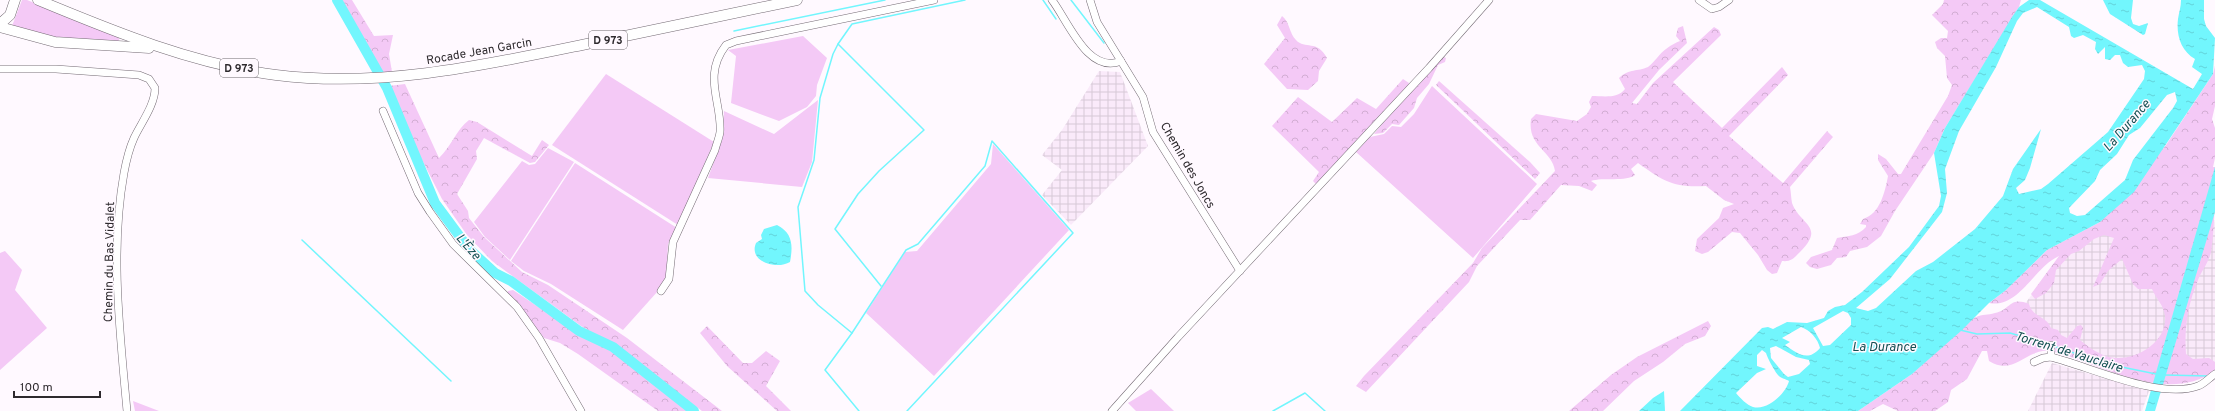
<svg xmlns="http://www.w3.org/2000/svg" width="2215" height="411" font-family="Overpass,sans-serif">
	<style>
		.industrial { fill: url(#industrial-grid) }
		.green { fill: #f4c9f6 }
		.forest { fill: url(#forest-crowns) }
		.water { fill: url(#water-ripples); fill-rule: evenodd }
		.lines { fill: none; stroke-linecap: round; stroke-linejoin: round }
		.stream { stroke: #72f6fd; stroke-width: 1.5 }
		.river { stroke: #72f6fd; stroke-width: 10 }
		.street-casing { stroke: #746b74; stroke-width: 8 }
		.primary-casing { stroke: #746b74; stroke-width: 11 }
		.street { stroke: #fff; stroke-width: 7 }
		.primary { stroke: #fff; stroke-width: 10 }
		.labels { text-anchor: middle; stroke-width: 3; stroke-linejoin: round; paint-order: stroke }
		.shield { fill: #fff9ff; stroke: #6d686d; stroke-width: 1 }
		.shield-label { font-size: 11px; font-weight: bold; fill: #2e2a2e }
		.street-label { font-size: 12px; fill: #2e2a2e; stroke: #fff9ff }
		.water-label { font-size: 13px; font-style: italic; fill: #145053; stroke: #fff9ff }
	</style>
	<defs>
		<pattern id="industrial-grid" width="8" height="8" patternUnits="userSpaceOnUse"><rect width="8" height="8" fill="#faeafa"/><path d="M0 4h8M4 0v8" fill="none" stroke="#d7c9d7"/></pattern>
		<pattern id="forest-crowns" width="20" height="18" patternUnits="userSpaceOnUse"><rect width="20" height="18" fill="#f4c9f6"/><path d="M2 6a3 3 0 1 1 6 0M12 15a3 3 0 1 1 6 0" fill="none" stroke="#d2add3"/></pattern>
		<pattern id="water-ripples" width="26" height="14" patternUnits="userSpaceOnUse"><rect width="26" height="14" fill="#72f6fd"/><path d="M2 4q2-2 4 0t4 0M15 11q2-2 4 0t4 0" fill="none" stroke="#63d3d9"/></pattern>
	</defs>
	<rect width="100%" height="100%" fill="#fff9ff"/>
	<!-- industrial -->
	<g class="industrial">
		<polygon points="1099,71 1120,72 1148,146 1071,225 1042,195 1062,170 1042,155 1062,130"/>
		<polygon points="2215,220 2215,366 2175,357 2188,287"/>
		<polygon points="2122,223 2190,251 2154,370 2092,356 2011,323 2063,252"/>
		<polygon points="2052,363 2149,391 2142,411 2028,411"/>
	</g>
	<!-- green -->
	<g class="green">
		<polygon points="22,0 27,0 120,37 118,42 58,39 12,26"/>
		<polygon points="803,36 827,58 817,85 816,96 807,107 779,121 731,103 736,56 728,50"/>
		<polygon points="606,74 714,142 678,225 552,145"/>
		<polygon points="1432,86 1537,184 1473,258 1356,152 1370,137 1384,134 1392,126 1401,127 1414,114"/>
		<polygon points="818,100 812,162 802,187 708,178 723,137 724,111 774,134"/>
		<polygon points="993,144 1069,230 934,376 866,313 905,252 917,251 991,164"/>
		<polygon points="548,148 574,162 510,260 485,237 474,222 522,161 529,165 535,164"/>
		<polygon points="575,163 677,228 668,244 666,282 623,330 551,284 524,271 511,261"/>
		<polygon points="5,251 22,270 15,290 47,328 0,370 0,253"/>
		<polygon points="1151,389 1174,411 1136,411 1128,403"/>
		<polygon points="133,401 159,411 135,411"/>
	</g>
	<!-- forest -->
	<g class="forest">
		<polygon points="342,0 352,0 374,36 393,35 389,54 392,72 382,73"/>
		<path d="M1944,0H2021L2019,7L1945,128L1934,153L1895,211L1881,236L1867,247L1850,251L1846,257L1837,258L1831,265L1817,269L1810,267L1806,263L1811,257L1832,250L1837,238C1848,236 1858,236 1866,227V225L1860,224L1863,219C1880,214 1885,192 1888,176L1878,160V154L1886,159L1898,174H1901L1948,96L1952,85L1947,78L1945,56L1937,48L1935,42L1941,38H1947L1948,31L1932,15L1943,4Z"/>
		<path d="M1282,16C1290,22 1289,33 1296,40C1305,50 1317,39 1327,58L1319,71L1318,81L1308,90L1287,89L1264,64L1285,38L1277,25Z"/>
		<path d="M1683,26L1687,43L1659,70L1632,103L1637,104L1653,83L1714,27L1719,30L1721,35L1673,82L1722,128L1782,67L1788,75L1729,136L1783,183L1827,131L1833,137L1790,187C1791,192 1791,198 1792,203C1800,225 1826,226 1800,252C1794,258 1791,262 1782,261L1777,273L1772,274L1767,270L1758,255L1740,233L1732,232L1708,252L1702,254L1695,251L1697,239L1719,218L1723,208L1734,204L1724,200L1706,186C1674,188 1663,181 1638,163L1631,169L1635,175C1627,182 1602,177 1591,181L1597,185L1592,191L1579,186L1561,185L1530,220H1520L1477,266L1469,282L1366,392L1356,386L1364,376L1473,263L1482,248L1555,171C1552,150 1527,147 1531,119L1536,114L1577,121L1587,114L1591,107L1589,102L1592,96C1603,96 1618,99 1625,89L1619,78C1630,68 1637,72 1648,67C1652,64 1654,61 1657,58C1662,51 1672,44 1680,41L1676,36L1678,28Z"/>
		<polygon points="1443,57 1446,58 1445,62 1438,65 1429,84 1417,98 1414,108 1399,125 1392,124 1383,133 1374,134 1398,105"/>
		<path d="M2215,66V106L2212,119L2215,128V158L2213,167H2215C2215,195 2215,225 2211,252C2209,262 2202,270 2198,280C2188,304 2184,328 2186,354L2193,359L2209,358L2215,362V371C2166,405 2101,364 2051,351C2027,347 2015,377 1989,361L1987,351H1982L1967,379L1951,390L1948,402L1935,411H1898L1883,404L1870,411H1858L1912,374L1974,318C1984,313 1987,316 1995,313C2011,310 2009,296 2029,304C2033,318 2046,315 2051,328L2058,330L2061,335L2067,338L2077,326L2081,325L2083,328L2080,340C2087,346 2097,353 2106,356C2130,365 2168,344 2165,316C2164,305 2156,299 2152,289H2138L2133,284L2122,259L2108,271L2100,284L2093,287L2114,238L2104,235L2094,239L2079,251L2071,254L2056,270L2054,283L2046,293L2035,299L2031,294L2059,256C2034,267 2019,309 1989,303L2006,290L2047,250L2100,222L2114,207L2166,145L2213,74Z"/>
		<polygon points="1403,79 1409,83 1407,87 1316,184 1313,181 1319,172 1272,126 1298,97 1332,122 1357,98 1376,109"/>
		<polygon points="1439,81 1530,162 1540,173 1535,179 1436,85"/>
		<path d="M405,84L439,158C451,147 456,130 469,120L477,122L532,156L542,140L549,145L535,162L530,163L484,138L476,151L477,159L457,194L468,211L469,218L484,237L522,272L548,285L627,338L722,411H702L612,344L581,326L492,261L467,235L442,199L416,148L389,86Z"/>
		<polygon points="513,290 586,339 613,349 689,411 658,411 578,354 560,343 544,338 519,305 507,294 508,291"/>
		<polygon points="1708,321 1711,326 1705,336 1685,344 1663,362 1634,381 1603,411 1569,411 1611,375 1637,357"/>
		<polygon points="707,326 743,363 752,363 766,351 780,361 766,386 791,411 777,411 727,366 700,333"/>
	</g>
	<!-- water -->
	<g class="water">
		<path d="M2029,0H2040L2193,89L2202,74L2192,67L2195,59C2181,51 2176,35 2178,19C2179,12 2181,7 2181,0H2204V19L2206,26L2215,38L2213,74L2134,192L2100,222L2047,250L2006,290L1989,303L1961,331L1912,374L1858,411H1680L1762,328L1768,327L1773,329L1787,322L1807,323L1824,318L1828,311L1835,307L1845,305L1862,292L1909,247L1939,206L1941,196L1934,153L1945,128L2012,17L2019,7ZM2037,7L2069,27L2071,36L2074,38L2083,35L2096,42L2095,49L2098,54L2105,47V59L2110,60L2115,55H2120L2123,63L2128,67L2142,65L2145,71L2144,79L2108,132L2048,184L2041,189L2019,194L2016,188L2025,180L2030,168L2041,129L2013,169L2003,196L1975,229L1933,262L1916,271L1876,308L1868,311L1856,308L1890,279L1942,212L1947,193L1945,169L1959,131L1996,67L2017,21L2023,13ZM2175,92L2177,101L2173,108L2133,160L2125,180L2085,215L2077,216L2070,213L2069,208L2095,181L2100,170L2117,154L2129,135L2140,128L2167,95ZM1843,311L1848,313L1851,318V325L1830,345L1823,346L1813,328ZM1801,327C1810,330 1818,339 1820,348C1808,362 1798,354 1785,345L1790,342L1782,338ZM1776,346L1796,357L1809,360L1810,364L1799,374L1788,377L1784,374L1771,358L1770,348ZM1762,350L1766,353C1767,357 1775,372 1778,375C1780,378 1786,379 1789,381C1786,393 1768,411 1753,407C1747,405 1740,398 1736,393L1757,373L1766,369L1757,366V355Z"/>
		<polygon points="2103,0 2133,0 2131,18 2133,24 2139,26 2148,23 2145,34 2143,35 2110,14"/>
		<polygon points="2215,167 2215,212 2155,411 2145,411"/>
		<path d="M777,225C793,233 793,246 790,262C777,270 748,262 756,243L762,239L761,235L764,229Z"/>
		<polygon points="1664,391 1665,411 1639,411 1653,398"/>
	</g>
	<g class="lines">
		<!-- stream -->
		<g class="stream">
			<polyline points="1043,0 1056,19"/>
			<polyline points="1071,0 1104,43"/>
			<polyline points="734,31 885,0"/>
			<polyline points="838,44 833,54 820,98 814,160 798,207 805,291 818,305 852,333"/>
			<polyline points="302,240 451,381"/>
			<polyline points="881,286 835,229 858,194 879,171 924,130 838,44 852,24 965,0"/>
			<polyline points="1960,330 1977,334 2010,333 2048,344"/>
			<polyline points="2053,346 2107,364 2156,374"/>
			<polyline points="2165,375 2208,376"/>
			<polyline points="859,411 825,370 852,333 906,250 918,244 985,166 992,141 1073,233 907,411"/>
			<polyline points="1273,411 1305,393 1325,411"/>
		</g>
		<!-- river -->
		<polyline class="river" points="337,0 387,88 435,203 469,249 495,273 511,281 579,331 613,347 694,411"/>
		<!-- street casing -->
		<g class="street-casing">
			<g id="street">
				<path d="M1052,0C1068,21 1088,75 1121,61"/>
				<polyline points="1090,0 1097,22 1143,97 1153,132 1240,271"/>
				<polyline points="1699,0 1712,9 1719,7 1729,0"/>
				<path d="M0,69H56L139,75L149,79L155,88C155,105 141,123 134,138C129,149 126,162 124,173C110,251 120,333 127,411"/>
				<polyline points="383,111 418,193 430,212 453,244 517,307 539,338 581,411"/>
				<path d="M661,291L669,279L673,242L715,150C716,145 719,139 720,132C722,102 702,76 726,45L736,41L934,0"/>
				<path d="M2051,345V357C2091,367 2159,400 2198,386C2204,384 2209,378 2215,374"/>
				<polyline points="2034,362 2043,358 2051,357"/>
				<polyline points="1112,411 1178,337 1429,68 1489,0"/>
			</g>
		</g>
		<!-- primary casing -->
		<g class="primary-casing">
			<g id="primary">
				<path d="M38,0C115,32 193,64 276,75C380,88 481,66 582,45C654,30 725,15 797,0"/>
				<polyline points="0,24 10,15 15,0"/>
				<polyline points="0,27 55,42 149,48"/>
			</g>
		</g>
		<!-- street -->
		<use href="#street" class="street"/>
		<!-- primary -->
		<use href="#primary" class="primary"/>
	</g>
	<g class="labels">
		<!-- shield labels -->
		<g class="shield">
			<rect x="589" y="31" width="38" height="18" rx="3"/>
			<rect x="220" y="59" width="38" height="18" rx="3"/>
		</g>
		<g class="shield-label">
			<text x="608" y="44">D 973</text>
			<text x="239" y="72">D 973</text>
		</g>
		<!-- street labels -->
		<g class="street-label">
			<text transform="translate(479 51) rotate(-10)" y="4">Rocade Jean Garcin</text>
			<text transform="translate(1188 165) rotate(60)" y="4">Chemin des Joncs</text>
			<text transform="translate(109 262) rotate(-89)" y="4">Chemin du Bas Vidalet</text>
		</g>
		<!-- water labels -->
		<g class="water-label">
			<text transform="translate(2126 125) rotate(-49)" y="5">La Durance</text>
			<text transform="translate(469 246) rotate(49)" y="5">L'Èze</text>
			<text x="1884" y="351">La Durance</text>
			<text transform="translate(2069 351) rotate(17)" y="5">Torrent de Vauclaire</text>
		</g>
	</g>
	<!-- scale -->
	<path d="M14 391v6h86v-6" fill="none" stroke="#2e2a2e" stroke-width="2"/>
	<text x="20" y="391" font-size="12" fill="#2e2a2e" stroke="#fff9ff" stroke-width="3" paint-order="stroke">100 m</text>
</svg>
